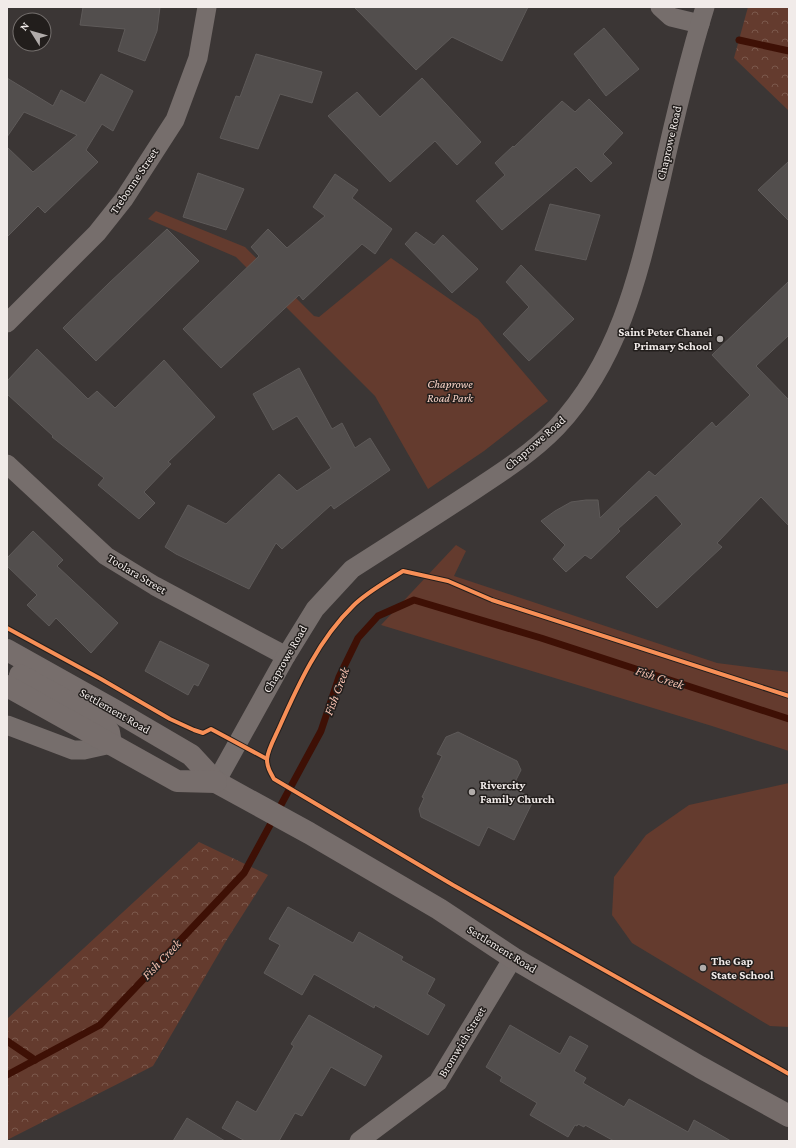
<svg xmlns="http://www.w3.org/2000/svg" width="796" height="1148" font-family="'Crimson Pro',serif">
	<style>
		.forest { fill: url(#forest-crowns) }
		.green { fill: #643b2e }
		.lines { fill: none; stroke-linecap: round; stroke-linejoin: round }
		.stream { stroke: #3e1005; stroke-width: 7 }
		.building { fill: #524e4d; stroke: #5e5a59 }
		.minor { stroke: #766e6c; stroke-width: 19 }
		.primary { stroke: #776e6c; stroke-width: 22 }
		.cycleway-casing { stroke: #221e1c; stroke-width: 6 }
		.cycleway { stroke: #f78f57; stroke-width: 4 }
		.poi-dot { fill: #b1acaa; stroke: #221e1c; stroke-width: 1.5 }
		.labels { text-anchor: middle; stroke-width: 3; stroke-linejoin: round; paint-order: stroke }
		.street-label { font-size: 12px; fill: #f1ebe9; stroke: #221e1c }
		.poi-label { font-size: 12px; font-weight: bold; fill: #f1ebe9; stroke: #221e1c; text-anchor: start }
		.park-label { font-size: 12px; font-style: italic; fill: #f5d0c4; stroke: #221e1c }
		.water-label { font-size: 13px; font-style: italic; fill: #f6c0af; stroke: #221e1c }
	</style>
	<defs>
		<pattern id="forest-crowns" width="20" height="18" patternUnits="userSpaceOnUse"><rect width="20" height="18" fill="#643b2e"/><path d="M2 6a3 3 0 1 1 6 0M12 15a3 3 0 1 1 6 0" fill="none" stroke="#7b584c"/></pattern>
	</defs>
	<rect width="100%" height="100%" fill="#3b3635"/>
	<!-- forest -->
	<g class="forest">
		<polygon points="748,7 789,7 789,111 734,58"/>
		<polygon points="199,842 268,875 226,941 153,1066 7,1140 7,1019"/>
	</g>
	<!-- green -->
	<g class="green">
		<polygon points="156,211 245,247 314,316 319,317 391,258 478,319 548,401 484,451 428,489 375,396 236,257 148,219"/>
		<polygon points="456,545 466,551 454,576 717,663 789,672 789,751 712,726 381,625"/>
		<polygon points="789,783 789,1027 770,1026 632,943 612,915 614,877 646,835 689,805"/>
	</g>
	<g class="lines">
		<!-- stream -->
		<g class="stream">
			<polyline points="739,40 789,51"/>
			<polyline points="7,1041 35,1060"/>
			<polyline points="7,1075 100,1025 244,873 321,731 339,677 358,638 378,616 414,600 541,638 789,719"/>
		</g>
	</g>
	<!-- building -->
	<g class="building">
		<polygon points="83,7 160,7 157,31 145,61 118,51 125,29 80,25"/>
		<polygon points="354,7 528,7 502,61 452,37 416,70"/>
		<polygon points="604,28 639,69 606,96 574,54"/>
		<polygon points="256,54 322,72 312,103 280,94 258,149 220,138 236,96 240,97"/>
		<polygon points="101,74 133,91 113,131 102,124 86,150 98,162 45,213 38,206 7,237 7,147 33,172 77,135 24,112 7,137 7,78 53,106 61,90 85,103"/>
		<polygon points="422,78 481,142 457,165 435,141 390,182 328,116 357,92 380,117"/>
		<polygon points="589,99 623,133 603,154 612,163 591,182 576,167 502,230 476,201 505,175 495,163 513,146 514,147 562,101 575,112"/>
		<polygon points="789,161 789,221 758,190"/>
		<polygon points="198,173 244,189 226,230 183,217"/>
		<polygon points="335,174 358,190 352,198 392,229 375,254 362,244 303,300 299,295 221,368 183,329 259,256 251,247 268,229 287,248 325,216 313,207"/>
		<polygon points="550,204 600,215 586,260 535,250"/>
		<polygon points="167,229 199,261 96,361 63,328 109,283"/>
		<polygon points="416,232 434,245 443,235 478,269 452,293 405,244"/>
		<polygon points="521,265 574,319 529,361 503,334 529,307 506,282"/>
		<polygon points="789,281 789,335 756,366 789,400 789,526 761,497 717,543 722,547 657,608 626,577 682,524 656,495 618,529 620,531 591,559 585,555 566,572 553,559 565,545 541,521 555,511 571,502 586,500 598,500 600,518 649,471 655,476 712,422 716,427 750,395 712,355"/>
		<polygon points="37,349 88,399 97,391 115,408 164,360 215,417 168,462 171,464 144,492 155,503 139,519 98,485 104,478 52,437 53,436 7,394 7,381"/>
		<polygon points="299,368 332,429 342,423 355,448 370,438 390,470 334,509 331,505 282,549 276,543 249,589 176,554 165,547 188,505 226,524 279,474 297,491 331,468 297,416 273,430 253,394"/>
		<polygon points="33,531 63,560 57,566 118,623 91,653 56,618 49,626 27,605 37,595 7,566 7,558"/>
		<polygon points="160,641 209,665 198,686 194,684 188,695 145,671"/>
		<polygon points="458,732 517,761 521,770 512,788 534,799 514,840 488,827 479,846 421,817 419,809 424,798 422,797 442,756 437,754 446,737"/>
		<polygon points="288,907 353,943 359,932 403,957 401,960 435,979 427,994 445,1005 428,1035 375,1005 374,1008 314,974 302,995 264,973 280,945 269,939"/>
		<polygon points="309,1015 382,1056 365,1086 331,1067 302,1116 295,1113 279,1141 245,1141 222,1128 237,1101 256,1112 294,1046 291,1044"/>
		<polygon points="510,1025 560,1054 570,1036 588,1046 574,1071 586,1078 583,1083 624,1107 629,1099 688,1132 694,1120 731,1141 614,1141 585,1125 584,1127 578,1124 577,1126 575,1125 568,1137 530,1115 537,1103 500,1081 502,1077 486,1067"/>
		<polygon points="187,1118 225,1141 173,1141"/>
	</g>
	<g class="lines">
		<!-- minor -->
		<g class="minor">
			<polyline points="660,7 671,17 700,24"/>
			<polyline points="7,323 97,233 124,199 175,120 198,58 207,7"/>
			<polyline points="7,464 106,556 155,586 286,656"/>
			<polyline points="7,725 73,750 84,750 111,744"/>
			<path d="M216,782L286,656L315,609L352,569C391,544 429,520 467,495C499,474 531,454 557,427C621,358 639,272 660,184C673,125 687,65 705,7"/>
			<polyline points="359,1141 438,1082 513,958"/>
		</g>
		<!-- primary -->
		<g class="primary">
			<polyline points="7,650 116,711 191,755 216,782 309,833 439,909 513,958 700,1067 789,1116"/>
			<polyline points="20,675 99,719 109,732 111,744"/>
			<polyline points="7,686 177,781 216,782"/>
		</g>
		<!-- cycleway casing -->
		<g class="cycleway-casing">
			<g id="cycleway">
				<polyline points="7,628 101,679 170,719 194,730 203,733 211,729 267,759"/>
				<path d="M789,696L492,600L448,581L403,571C386,582 367,592 353,606C319,639 298,685 279,728C275,737 268,749 267,759C267,767 270,772 274,779L453,885L789,1074"/>
			</g>
		</g>
		<!-- cycleway -->
		<use href="#cycleway" class="cycleway"/>
	</g>
	<!-- markers -->
	<g class="poi-dot">
		<circle cx="720" cy="339" r="4"/>
		<circle cx="472" cy="792" r="4"/>
		<circle cx="703" cy="968" r="4"/>
	</g>
	<g class="labels">
		<!-- street labels -->
		<g class="street-label">
			<text transform="translate(669 143) rotate(-77)" y="4">Chaprowe Road</text>
			<text transform="translate(134 181) rotate(-56)" y="4">Trebonne Street</text>
			<text transform="translate(535 443) rotate(-41)" y="4">Chaprowe Road</text>
			<text transform="translate(137 574) rotate(31)" y="4">Toolara Street</text>
			<text transform="translate(285 659) rotate(-60)" y="4">Chaprowe Road</text>
			<text transform="translate(115 711) rotate(30)" y="4">Settlement Road</text>
			<text transform="translate(502 949) rotate(32)" y="4">Settlement Road</text>
			<text transform="translate(462 1042) rotate(-59)" y="4">Bromwich Street</text>
		</g>
		<!-- poi labels -->
		<g class="poi-label">
			<text x="712" y="336" text-anchor="end">Saint Peter Chanel<tspan x="712" dy="14">Primary School</tspan></text>
			<text x="480" y="789">Rivercity<tspan x="480" dy="14">Family Church</tspan></text>
			<text x="711" y="965">The Gap<tspan x="711" dy="14">State School</tspan></text>
		</g>
		<!-- park labels -->
		<g class="park-label">
			<text x="450" y="388">Chaprowe<tspan x="450" dy="14">Road Park</tspan></text>
		</g>
		<!-- water labels -->
		<g class="water-label">
			<text transform="translate(660 677) rotate(18)" y="5">Fish Creek</text>
			<text transform="translate(336 691) rotate(-69)" y="5">Fish Creek</text>
			<text transform="translate(161 959) rotate(-46)" y="5">Fish Creek</text>
		</g>
	</g>
	<!-- border -->
	<rect width="796" height="1148" fill="none" stroke="#f1ebe9" stroke-width="16"/>
	<!-- north arrow -->
	<g transform="translate(32 32) rotate(307)"><circle r="19" fill="#221e1c" stroke="#75706e"/>
	<path d="M0-3L7 15L0 10L-7 15Z" fill="#b1acaa"/>
	<text y="-6" font-size="11" font-weight="bold" text-anchor="middle" fill="#f1ebe9">N</text>
	</g>
</svg>
